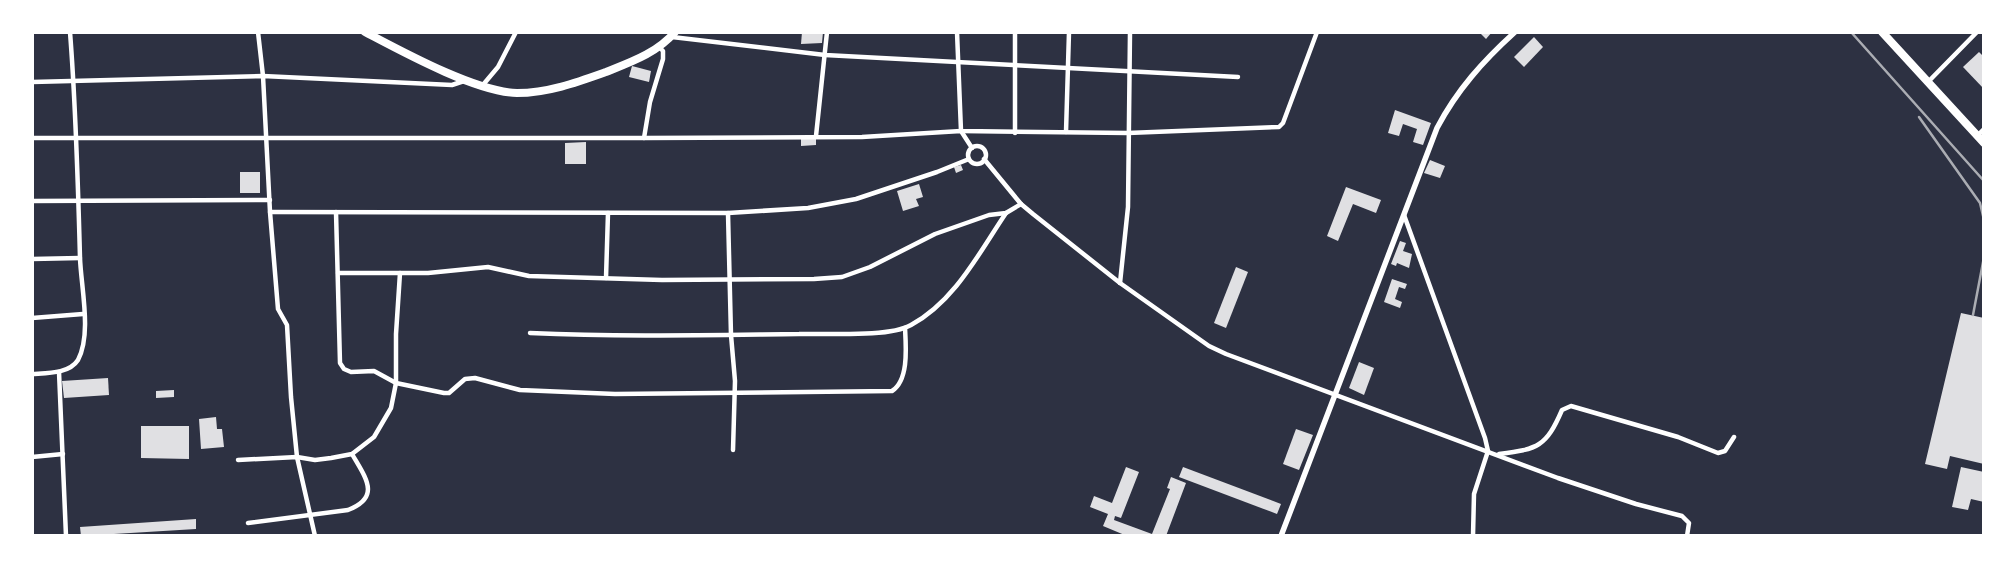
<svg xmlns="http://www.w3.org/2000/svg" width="2016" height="568" font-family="Jost,sans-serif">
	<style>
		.building { fill: #e0e0e3 }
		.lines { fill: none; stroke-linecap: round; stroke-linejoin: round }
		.minor { stroke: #fff; stroke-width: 4.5 }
		.tertiary { stroke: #fff; stroke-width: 5.5 }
		.trunk { stroke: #fff; stroke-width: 8 }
		.rail { stroke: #abadb3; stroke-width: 2.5 }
	</style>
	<rect width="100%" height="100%" fill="#2d3142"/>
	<!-- building -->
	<g class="building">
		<polygon points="802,32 823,32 822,43 801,44"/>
		<polygon points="1479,32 1492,32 1486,39"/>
		<polygon points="1534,37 1543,47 1524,67 1514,57"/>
		<polygon points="1979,52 1984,57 1984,89 1963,67"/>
		<polygon points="632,66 651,71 649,82 629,77"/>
		<polygon points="1395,110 1431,123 1423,145 1413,142 1417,129 1403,124 1399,136 1388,133"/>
		<polygon points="816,138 816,145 801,146 801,139"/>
		<polygon points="586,142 586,164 565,164 565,143"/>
		<polygon points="1430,160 1445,166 1440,178 1424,173"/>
		<polygon points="961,165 963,170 956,173 954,167"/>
		<rect x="240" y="172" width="20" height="21"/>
		<polygon points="919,184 923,197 916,199 919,206 903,211 897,191"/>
		<polygon points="1346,187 1381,200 1376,213 1353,204 1338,241 1327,236"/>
		<polygon points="1400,241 1406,243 1403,251 1412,254 1409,268 1397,263 1396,266 1391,264"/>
		<polygon points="1236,267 1248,272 1226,328 1214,323"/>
		<polygon points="1392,279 1407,284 1405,289 1399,287 1395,299 1402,302 1400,308 1384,302"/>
		<polygon points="1961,313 1984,318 1984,464 1950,456 1947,469 1925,464"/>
		<polygon points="1359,362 1374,368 1364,395 1349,388"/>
		<polygon points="108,378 109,395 64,398 62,381"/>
		<polygon points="174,390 174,397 156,398 156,391"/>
		<polygon points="216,417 217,429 222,429 224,447 201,449 199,419"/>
		<polygon points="141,426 189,426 189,459 141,458"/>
		<polygon points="1296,429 1313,435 1299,470 1283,464"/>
		<polygon points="1126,467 1139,472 1121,518 1115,516 1114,520 1152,534 1170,489 1167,488 1171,477 1186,483 1166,536 1127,536 1103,526 1108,514 1090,507 1094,496 1112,503"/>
		<polygon points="1183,467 1281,504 1277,514 1179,477"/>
		<polygon points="1961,467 1984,472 1984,502 1971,499 1968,510 1952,507"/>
		<polygon points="196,519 196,529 81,536 80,527"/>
	</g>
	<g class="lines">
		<!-- minor -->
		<g class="minor">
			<polyline points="258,32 263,76 270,212 278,309 287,325 291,397 297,457 315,536"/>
			<polyline points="957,32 961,131 1128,133 1279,127 1283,123 1317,32"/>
			<polyline points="672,37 825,55 1238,77"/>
			<polyline points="32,82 263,76 452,85 464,81"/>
			<polyline points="1928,82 1977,32"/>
			<polyline points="482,86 498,67 516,32"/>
			<polyline points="1066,132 1069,32"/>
			<polyline points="1015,133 1015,32"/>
			<polyline points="816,136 827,32"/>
			<polyline points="1977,136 1984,129"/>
			<polyline points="32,138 644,138 862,137 961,131 972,148"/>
			<polyline points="644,138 650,102 663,59 663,51 659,47"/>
			<circle cx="977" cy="155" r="9"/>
			<polyline points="984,159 1021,204 1033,214 1120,283 1209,346 1226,354 1558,478 1636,504 1682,516 1689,523 1687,536"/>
			<polyline points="32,201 270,200"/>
			<polyline points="270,212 728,213 808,208 856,199 937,172 969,159"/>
			<path d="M336,212L340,363L344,369L351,372L374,371L396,383L444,393H449L465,379L475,378L520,390L615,394L892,391C909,380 906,347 905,328"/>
			<polyline points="728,213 731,335 735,381 733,450"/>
			<polyline points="1404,215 1485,438 1488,451 1474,494 1473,536"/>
			<polyline points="32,259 80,258"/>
			<polyline points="338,273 428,273 488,267 529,276 662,280 814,279 842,277 870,267 935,234 989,215 1006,213 1021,204"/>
			<polyline points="606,278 608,213"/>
			<polyline points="1120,283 1128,207 1130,32"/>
			<polyline points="32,318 83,314"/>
			<path d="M530,333C620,337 709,335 799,334C826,333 888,338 911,325C955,301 979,253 1006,213"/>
			<polyline points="59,372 66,536"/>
			<path d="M32,374C47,373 69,374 78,360C92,334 81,287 80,258C78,182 76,108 70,32"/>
			<path d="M1499,454C1538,449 1546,447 1562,410L1571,406L1678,437L1718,453L1725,451L1734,437"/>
			<polyline points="32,457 63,454"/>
			<polyline points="238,460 297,457 315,460 331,458 352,454 374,437 391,408 396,383 396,334 400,273"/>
			<path d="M248,523L348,510C382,497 365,477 352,454"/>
		</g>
		<!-- tertiary -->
		<path class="tertiary" d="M1281,536L1437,128C1457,90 1483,61 1515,32"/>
		<!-- trunk -->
		<g class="trunk">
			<path d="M365,32C403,52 476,92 517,93C548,93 578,82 606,72C631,62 657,53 675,32"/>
			<polyline points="1882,32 1984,143"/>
		</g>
		<!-- rail -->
		<g class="rail">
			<polyline points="1851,32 1984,181"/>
			<polyline points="1919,117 1980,203 1984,220"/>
			<polyline points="1973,315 1984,257"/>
		</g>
	</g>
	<!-- border -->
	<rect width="2016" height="568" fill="none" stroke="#ffffff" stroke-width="68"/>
</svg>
